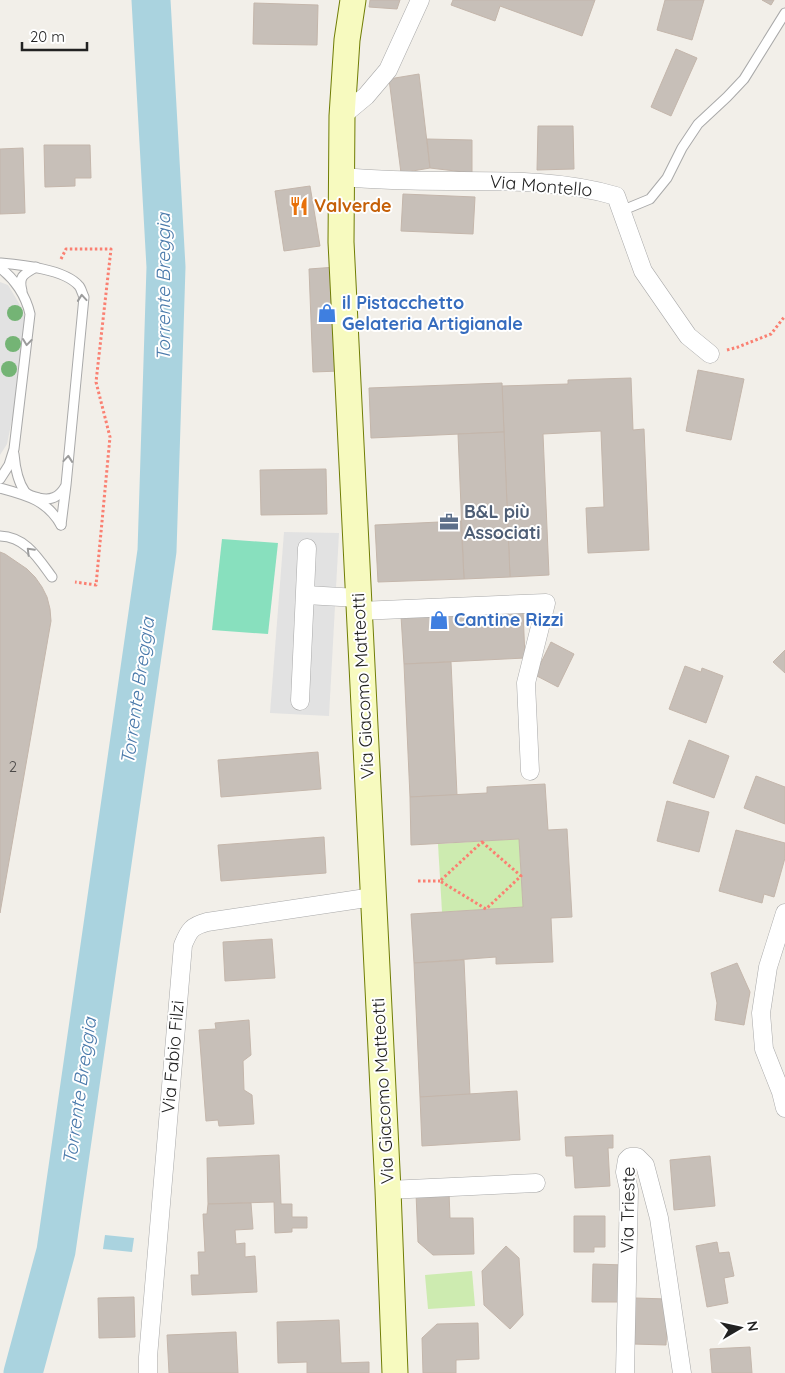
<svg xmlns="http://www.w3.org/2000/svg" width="785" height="1373" font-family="Quicksand,sans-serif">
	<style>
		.grass { fill: #cdebb0 }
		.pitch { fill: #88e0be }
		.parking { fill: #e2e2e2 }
		.water { fill: #aad3df }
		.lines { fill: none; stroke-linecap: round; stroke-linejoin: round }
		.river { stroke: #aad3df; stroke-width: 39 }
		.building { fill: #c7bfb8; stroke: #c4b6ab }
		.lane-casing { stroke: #a9a9a9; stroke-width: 11 }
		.street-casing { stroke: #a9a9a9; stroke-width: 19 }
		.secondary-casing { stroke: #707d05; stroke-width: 27 }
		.path { stroke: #fa8072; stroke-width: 3; stroke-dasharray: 2.5 2.5; stroke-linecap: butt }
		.lane { stroke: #fff; stroke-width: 9 }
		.street { stroke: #fff; stroke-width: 18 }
		.secondary { stroke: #f7fabf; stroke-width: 25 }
		.tree { fill: #74b475 }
		.oneway { stroke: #9c9c9c }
		.labels { text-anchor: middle; stroke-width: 4; stroke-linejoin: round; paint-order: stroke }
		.number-label { font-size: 15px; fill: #4b4948 }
		.street-label { font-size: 18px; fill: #222; stroke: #fff }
		.food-label { font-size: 18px; font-weight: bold; fill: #c56008; stroke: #fff; text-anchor: start }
		.shop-label { font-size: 18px; font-weight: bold; fill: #366cbe; stroke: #fff; text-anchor: start }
		.service-label { font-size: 18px; font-weight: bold; fill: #4e5e75; stroke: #fff; text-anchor: start }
		.water-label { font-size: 19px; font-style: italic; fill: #4a7aab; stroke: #fff }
	</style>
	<rect width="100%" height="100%" fill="#f2efe9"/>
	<!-- grass -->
	<g class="grass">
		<polygon points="519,839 523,907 442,912 438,844"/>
		<polygon points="472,1271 475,1306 428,1309 425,1275"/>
	</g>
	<!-- pitch -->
	<polygon class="pitch" points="222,539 278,543 268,634 212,630"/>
	<!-- parking -->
	<g class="parking">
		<polygon points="0,282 8,285 23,310 25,323 14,410 7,444 0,455"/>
		<polygon points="284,532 339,533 329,716 270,713"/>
	</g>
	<!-- water -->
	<polygon class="water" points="105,1235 134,1238 132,1252 103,1249"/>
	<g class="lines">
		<!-- river -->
		<polyline class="river" points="23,1373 56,1251 157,551 166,267 151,0"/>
	</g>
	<!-- building -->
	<g class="building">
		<polygon points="370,0 400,0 397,9 369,7"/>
		<polygon points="453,0 595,0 582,36 500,6 495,21 451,5"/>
		<polygon points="665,0 704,0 692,40 657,30"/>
		<polygon points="762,0 774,0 771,5"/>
		<polygon points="254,3 318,5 317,45 253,44"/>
		<polygon points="676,49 697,58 671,116 651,107"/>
		<polygon points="419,74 430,168 401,173 389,79"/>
		<polygon points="538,126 573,126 574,169 537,170"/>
		<polygon points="427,139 472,140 472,173 430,168"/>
		<polygon points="44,145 90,145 91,178 75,178 75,186 45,187"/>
		<polygon points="23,148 25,213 0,214 0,149"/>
		<polygon points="310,186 320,246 284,251 275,191"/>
		<polygon points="403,194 475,197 473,234 401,231"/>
		<polygon points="336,267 340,371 313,372 309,269"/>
		<polygon points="698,370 744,379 731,440 686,431"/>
		<polygon points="631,378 633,430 644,429 649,550 588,553 586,508 604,507 601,431 543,434 549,575 510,577 502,386 568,384 568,380"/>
		<polygon points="502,383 504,432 371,438 369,388"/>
		<polygon points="504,432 510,577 464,579 458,434"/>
		<polygon points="326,469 327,514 261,515 260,470"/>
		<polygon points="461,521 464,579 378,582 375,525"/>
		<polygon points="0,552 5,554 27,569 35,577 42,587 47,597 50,609 51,621 0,913"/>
		<polygon points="523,610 525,658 404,664 401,616"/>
		<polygon points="551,642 574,654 558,687 535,675"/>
		<polygon points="785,650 785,673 773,662"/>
		<polygon points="451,662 457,795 410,797 404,664"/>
		<polygon points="685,666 701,672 702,668 723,676 706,723 669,709"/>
		<polygon points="689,740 729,756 714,798 673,783"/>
		<polygon points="318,752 321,789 221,797 218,760"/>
		<polygon points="756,776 785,787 785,824 744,808"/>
		<polygon points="545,784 548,830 567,829 572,917 551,918 553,962 496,964 496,957 414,963 411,914 523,907 519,839 411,845 410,797 487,793 487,787"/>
		<polygon points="667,801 709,812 699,852 657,841"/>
		<polygon points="736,830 785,843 785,858 774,897 764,894 762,903 719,891"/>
		<polygon points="324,837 326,873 221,881 218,845"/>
		<polygon points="272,939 275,978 225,981 223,942"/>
		<polygon points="464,960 470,1095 420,1097 414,963"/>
		<polygon points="737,963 750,992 744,1025 715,1020 717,1003 711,973"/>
		<polygon points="249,1020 251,1055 243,1061 244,1090 252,1095 254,1124 219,1126 218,1120 206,1121 199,1030 216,1029 215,1023"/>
		<polygon points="517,1091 520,1140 422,1146 420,1097"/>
		<polygon points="613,1135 613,1148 608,1148 610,1186 575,1188 573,1156 566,1156 565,1137"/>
		<polygon points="279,1155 281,1204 292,1204 292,1217 307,1217 307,1228 292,1228 292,1232 275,1233 274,1202 208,1204 207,1158"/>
		<polygon points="710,1156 715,1206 674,1210 670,1160"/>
		<polygon points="449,1192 450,1218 473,1218 474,1254 433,1255 418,1242 416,1193"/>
		<polygon points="251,1203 253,1229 235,1230 236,1244 245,1243 245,1257 255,1256 257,1292 192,1295 191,1275 199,1275 198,1252 205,1252 203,1214 207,1214 208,1204"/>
		<polygon points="574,1216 605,1216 605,1247 594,1247 594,1252 574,1252"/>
		<polygon points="717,1242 719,1253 729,1252 734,1276 724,1278 728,1303 707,1307 696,1246"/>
		<polygon points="506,1246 519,1258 523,1315 510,1329 484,1305 482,1271"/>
		<polygon points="593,1264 624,1265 623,1302 592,1302"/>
		<polygon points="134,1297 135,1337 99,1338 98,1298"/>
		<polygon points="635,1298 668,1299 666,1345 633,1344"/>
		<polygon points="339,1320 341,1363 369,1362 369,1373 307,1373 307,1362 278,1363 277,1322"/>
		<polygon points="478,1323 479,1359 456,1360 456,1373 423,1373 422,1338 437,1324"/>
		<polygon points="236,1332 238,1373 169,1373 167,1335"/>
		<polygon points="750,1347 752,1373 712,1373 710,1349"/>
	</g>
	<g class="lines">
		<!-- lane casing -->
		<g class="lane-casing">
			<g id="lane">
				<polyline points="621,211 650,199 667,178 682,148 698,124 727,97 744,79 785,13"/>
				<path d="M0,263C21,265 65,269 79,286C81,288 82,293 84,297L66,485L61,525"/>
				<path d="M0,268C15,279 26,296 30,314L14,449L9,465L0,479"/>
				<path d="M22,291C18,276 24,274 36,267"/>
				<path d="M14,454C15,466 18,482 25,492C29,496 34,497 39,498C51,501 59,497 65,487"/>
				<path d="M0,488C26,495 47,500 61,525"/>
				<path d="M0,536C26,537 38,558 52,577"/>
			</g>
		</g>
		<!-- street casing -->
		<g class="street-casing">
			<g id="street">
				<polyline points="342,116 366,96 388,70 420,0"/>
				<path d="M341,177C377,180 413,181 449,181C505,181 561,180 616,196L643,271L688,336L710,354"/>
				<polyline points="306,595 358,598"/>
				<polyline points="359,611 546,603 526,683 530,771"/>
				<polyline points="300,701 307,548"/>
				<polyline points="785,913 768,967 761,1013 764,1049 781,1092 785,1108"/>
				<polyline points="388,1190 536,1183"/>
				<path d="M148,1373V1357L183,945C189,930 192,926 207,922L373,897"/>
				<polyline points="625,1373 629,1190 625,1172 627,1160 630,1157 637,1157 645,1165 659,1218 682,1373"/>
			</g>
		</g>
		<!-- secondary casing -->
		<g class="secondary-casing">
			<polyline id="secondary" points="353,0 347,40 342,116 341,242 388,1190 395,1373"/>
		</g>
		<!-- path -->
		<g class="path">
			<polyline points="61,259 66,249 111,249 96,382 110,437 96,585 75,582"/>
			<polyline points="727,350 738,347 771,334 785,316"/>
			<polygon points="482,842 521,876 486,909 440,881"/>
			<polyline points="418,881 440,881"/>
		</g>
		<!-- lane -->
		<use href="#lane" class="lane"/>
		<!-- street -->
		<use href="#street" class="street"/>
		<!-- secondary -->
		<use href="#secondary" class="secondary"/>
	</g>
	<!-- trees -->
	<g class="tree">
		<circle cx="15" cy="313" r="8"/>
		<circle cx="13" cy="344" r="8"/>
		<circle cx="9" cy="369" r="8"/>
	</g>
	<!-- one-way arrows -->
	<defs><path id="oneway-chevron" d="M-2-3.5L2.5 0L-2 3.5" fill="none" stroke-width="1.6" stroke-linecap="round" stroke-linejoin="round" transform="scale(1.25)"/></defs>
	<g class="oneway">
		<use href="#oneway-chevron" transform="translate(82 298) rotate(-95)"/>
		<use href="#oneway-chevron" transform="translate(27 342) rotate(97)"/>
		<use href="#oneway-chevron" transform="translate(68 459) rotate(-85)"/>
		<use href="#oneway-chevron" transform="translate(30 551) rotate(-135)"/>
	</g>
	<!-- icons -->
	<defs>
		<g id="restaurant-bare" transform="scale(1.5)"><path d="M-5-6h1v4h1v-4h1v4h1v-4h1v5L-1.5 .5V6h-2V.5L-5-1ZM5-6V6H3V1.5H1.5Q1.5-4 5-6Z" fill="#e8710a" stroke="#fff" stroke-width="2.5" paint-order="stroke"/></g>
		<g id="shop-bare" transform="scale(1.5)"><path d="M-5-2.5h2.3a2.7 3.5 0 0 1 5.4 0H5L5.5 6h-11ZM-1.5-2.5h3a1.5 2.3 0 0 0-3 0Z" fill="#3f7fe0" stroke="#fff" stroke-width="2.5" paint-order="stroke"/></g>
		<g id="office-bare" transform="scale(1.5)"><path d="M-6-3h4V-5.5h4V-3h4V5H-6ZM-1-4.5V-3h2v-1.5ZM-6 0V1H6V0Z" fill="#5c6f8a" stroke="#fff" stroke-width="2.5" paint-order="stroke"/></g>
	</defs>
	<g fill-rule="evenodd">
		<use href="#restaurant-bare" x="299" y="206"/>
		<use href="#shop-bare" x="327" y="313"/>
		<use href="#office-bare" x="449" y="522"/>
		<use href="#shop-bare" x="439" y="620"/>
	</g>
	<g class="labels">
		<!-- number labels -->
		<g class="number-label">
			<text x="13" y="772">2</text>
		</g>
		<!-- street labels -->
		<g class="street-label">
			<text transform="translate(541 186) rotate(5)" y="6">Via Montello</text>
			<text transform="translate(363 686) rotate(-93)" y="6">Via Giacomo Matteotti</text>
			<text transform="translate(173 1057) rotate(-85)" y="6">Via Fabio Filzi</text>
			<text transform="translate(383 1091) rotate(-93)" y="6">Via Giacomo Matteotti</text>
			<text transform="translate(628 1210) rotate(-89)" y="6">Via Trieste</text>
		</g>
		<!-- food labels -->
		<g class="food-label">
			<text x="314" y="212">Valverde</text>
		</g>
		<!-- shop labels -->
		<g class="shop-label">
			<text x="342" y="309">il Pistacchetto<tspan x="342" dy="21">Gelateria Artigianale</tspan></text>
			<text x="454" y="626">Cantine Rizzi</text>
		</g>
		<!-- service labels -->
		<g class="service-label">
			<text x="464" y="518">B&amp;L più<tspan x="464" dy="21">Associati</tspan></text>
		</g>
		<!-- water labels -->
		<g class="water-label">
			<text transform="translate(163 287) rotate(-90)" y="7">Torrente Breggia</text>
			<text transform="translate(137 691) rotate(-82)" y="7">Torrente Breggia</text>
			<text transform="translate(79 1091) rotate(-82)" y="7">Torrente Breggia</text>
		</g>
	</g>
	<!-- north arrow -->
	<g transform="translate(740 1328) rotate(81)" stroke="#ffffff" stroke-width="4" paint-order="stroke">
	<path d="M0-4L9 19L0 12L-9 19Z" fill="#222222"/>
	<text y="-8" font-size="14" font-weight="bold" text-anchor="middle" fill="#222222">N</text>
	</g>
	<!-- scale -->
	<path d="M22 42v8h65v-8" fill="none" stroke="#222222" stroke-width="2.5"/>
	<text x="30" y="42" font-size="15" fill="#222222" stroke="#ffffff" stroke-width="4" paint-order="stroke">20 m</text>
</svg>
